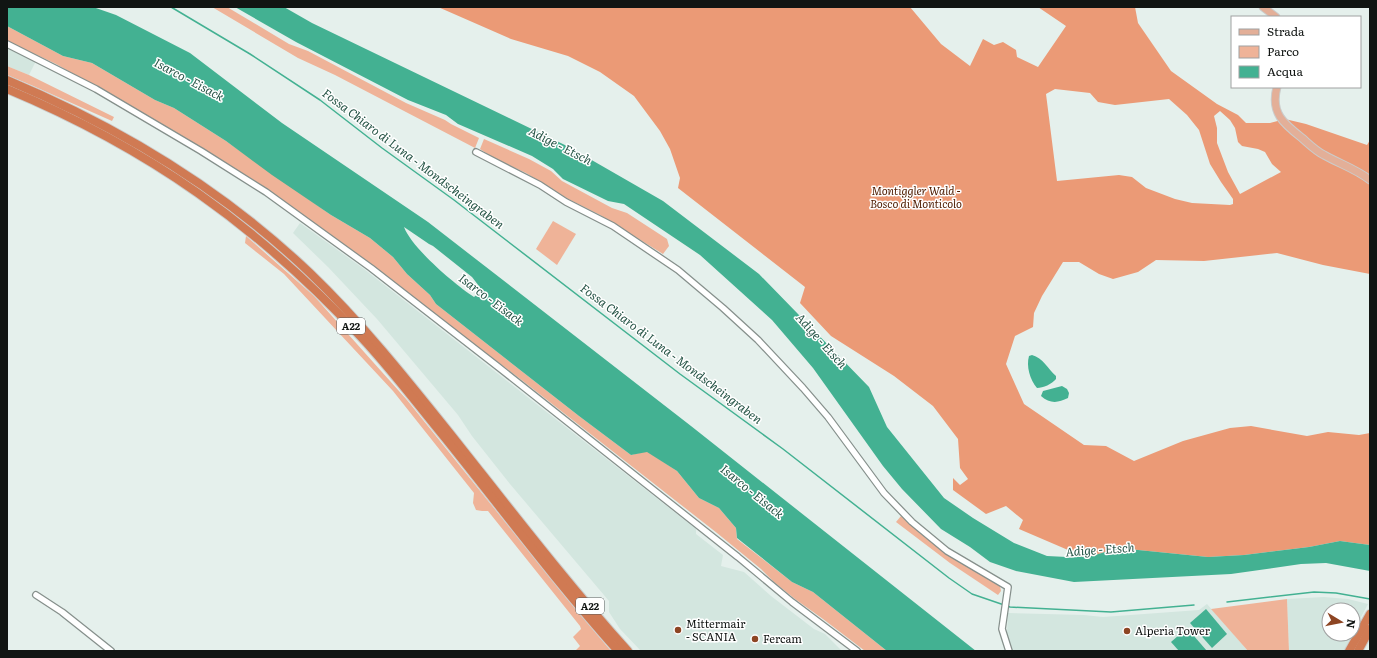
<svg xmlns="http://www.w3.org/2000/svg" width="1377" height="658" font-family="Literata,serif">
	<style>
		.built { fill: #d3e6df }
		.green { fill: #efb398 }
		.forest { fill: #eb9a76; fill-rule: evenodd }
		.water { fill: #43b192; fill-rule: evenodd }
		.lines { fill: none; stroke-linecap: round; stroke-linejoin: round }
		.stream { stroke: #43b192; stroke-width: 1.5 }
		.minor-casing { stroke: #86908c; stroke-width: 8 }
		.major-casing { stroke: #cbcccb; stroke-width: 9 }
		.highway-casing { stroke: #cbcccb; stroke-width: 10 }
		.minor { stroke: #fff; stroke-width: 5.5 }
		.major { stroke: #e3af98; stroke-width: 7 }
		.highway { stroke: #d07a53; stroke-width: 8 }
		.poi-dot { fill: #8d4523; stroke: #fff; stroke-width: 1.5 }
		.labels { text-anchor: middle; stroke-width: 3; stroke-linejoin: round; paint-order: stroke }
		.shield { fill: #fff; stroke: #585b5a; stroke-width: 1 }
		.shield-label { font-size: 10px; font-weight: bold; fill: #111513 }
		.park-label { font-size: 11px; font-style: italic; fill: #4e1c01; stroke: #fff }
		.poi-label { font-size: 11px; fill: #111513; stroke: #fff; text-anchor: start }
		.water-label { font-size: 12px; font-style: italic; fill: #275547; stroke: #fff }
	</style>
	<rect width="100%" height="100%" fill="#e5f0ec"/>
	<!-- built -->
	<g class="built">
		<polygon points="7,48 36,61 29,75 7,66"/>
		<polygon points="300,223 364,269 696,529 696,534 723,555 721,566 744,572 771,596 814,629 825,634 842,651 641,651 620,629 609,612 609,601 510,484 472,436 458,415 377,319 328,267 293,233"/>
		<polygon points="1324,597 1348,599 1368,604 1353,632 1353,610 1329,610 1329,634 1352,634 1344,651 1289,651 1287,599"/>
		<polygon points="1207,604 1248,651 1016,651 1013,650 1007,633 1008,613 1084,615 1103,617 1199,610"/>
	</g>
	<!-- green -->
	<g class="green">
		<polygon points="212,7 227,7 289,44 308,51 406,103 445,120 451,124 479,138 475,148 335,75 298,58"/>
		<polygon points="7,26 63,56 92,63 155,100 174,108 226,141 331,215 370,238 393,257 407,274 430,295 436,304 579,416 631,455 647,451 677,471 699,498 719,508 736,528 737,539 792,582 813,592 887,651 865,651 823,619 795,599 774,582 761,569 717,533 519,378 345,246 231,168 174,131 56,64 7,41"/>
		<polygon points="7,66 29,75 114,117 112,121 31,85 7,75"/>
		<polygon points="484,139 529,159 551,171 562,181 612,208 627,213 667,239 669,246 663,254 600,215 568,199 526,173 495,159 480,149"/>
		<polygon points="553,221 576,234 557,265 536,249"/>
		<polygon points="246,236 314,296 407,400 567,599 611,651 575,651 580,646 573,637 581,629 580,626 488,511 482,511 476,510 473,503 474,493 393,391 284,274 245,243"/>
		<polygon points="901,516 947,554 1000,586 1001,591 998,595 950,563 896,522"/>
		<polygon points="1287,599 1289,651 1248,651 1211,609"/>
	</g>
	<!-- forest -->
	<path class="forest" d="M438,7H910L941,44L970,66L983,39L994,45L1003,42L1016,50L1017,57L1038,67L1066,26L1038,7H1135L1138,23L1171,71L1217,104L1238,115L1246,123H1270L1285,119L1306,124L1367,145L1370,140V274L1323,265L1277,253L1204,261L1156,260L1138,272L1113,279L1099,274L1079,262H1063L1042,296L1034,313L1033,327L1015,336L1006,364L1024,404L1084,445L1106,446L1134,461L1183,441L1230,428L1251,426L1307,436L1328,432L1359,435L1370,433V545L1340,541L1309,547L1244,555L1208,557L1118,548L1092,556L1067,557L1068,550L1019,529L1023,520L1006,506L986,514L953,490V478L960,485L968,479L960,468L958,439L933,406L894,376L831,336L800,303L805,287L678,188L680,178L670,149L660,131L634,96L600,72L568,56L511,39ZM1055,89L1090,93L1098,102L1115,105L1169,99L1187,115L1199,130L1210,164L1221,182L1233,199V204L1230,205L1192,203L1175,199L1146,188L1132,177L1119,175L1057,181L1046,94ZM1220,111L1230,120L1235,128L1238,142L1242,146L1258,149L1265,152L1272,164L1281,172L1240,194L1228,172L1217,143V128L1214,116Z"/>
	<!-- water -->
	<g class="water">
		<path d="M7,7H93L116,15L190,53L282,123L428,222L691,426L976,651H887L813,592L792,582L737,538L736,528L719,508L699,498L677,471L647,452L631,455L579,416L436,304L430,295L407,274L393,257L370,238L331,215L272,175L226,141L174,108L155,100L92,63L63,56L7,26ZM404,227L429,244L433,246L472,277L482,290L474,297C454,284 412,248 404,227Z"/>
		<polygon points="235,7 284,7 312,23 569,147 663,201 759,274 869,387 887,427 944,498 973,518 1014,543 1047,556 1067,557 1092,556 1118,548 1208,557 1244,555 1309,547 1340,541 1370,545 1370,571 1326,563 1301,564 1231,574 1074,582 1016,571 990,562 970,547 941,529 902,489 883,466 813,368 772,320 700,255 624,204 608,201 563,179 553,169 532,156 458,124 446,115 408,100 296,42"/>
		<path d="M1032,355C1043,358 1048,369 1056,376V379C1052,384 1043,388 1037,388C1030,380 1026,366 1029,356Z"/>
		<path d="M1062,386L1067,389L1069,393L1068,398C1058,403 1050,404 1041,396L1043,391Z"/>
		<polygon points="1206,609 1227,634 1212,648 1190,623"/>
		<polygon points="1187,628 1207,651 1179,651 1171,642"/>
	</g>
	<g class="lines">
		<!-- stream -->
		<g class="stream">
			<polyline points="171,7 250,54 320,100 382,148 454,200 680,374 783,449 949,578 972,594 1010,607 1111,612 1194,605"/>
			<polyline points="1227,602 1314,592 1336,593 1370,599"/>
		</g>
		<!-- minor casing -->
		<g class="minor-casing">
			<g id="minor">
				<polyline points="7,44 96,89 201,151 266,192 371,268 497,366 738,557 792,602 857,651"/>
				<polyline points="476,152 540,185 566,202 613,226 678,270 723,308 758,340 803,388 828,417 884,493 912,522 947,551 1008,587 1002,629 1009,651"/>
				<polyline points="36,595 62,612 111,651"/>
			</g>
		</g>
		<!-- major casing -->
		<g class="major-casing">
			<g id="major">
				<polyline points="1263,7 1276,17"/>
				<path d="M1277,87C1270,113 1284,124 1302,138C1309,144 1316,151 1324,155C1340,164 1356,169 1370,180"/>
			</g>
		</g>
		<!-- highway casing -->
		<g class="highway-casing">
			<g id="highway">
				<path d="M7,80C119,127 222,189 310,273C361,322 405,377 449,432C507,505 565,581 628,651"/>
				<path d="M7,89C148,148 257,225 361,337C391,369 417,404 445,438C502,509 557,583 618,651"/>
				<polyline points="1349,651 1370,614"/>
				<polyline points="1358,651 1370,629"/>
			</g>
		</g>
		<!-- minor -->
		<use href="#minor" class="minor"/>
		<!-- major -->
		<use href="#major" class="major"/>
		<!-- highway -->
		<use href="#highway" class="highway"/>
	</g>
	<!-- markers -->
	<g class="poi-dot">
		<circle cx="678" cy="630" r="4"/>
		<circle cx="1127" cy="631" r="4"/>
		<circle cx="755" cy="639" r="4"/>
	</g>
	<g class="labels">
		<!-- shield labels -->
		<g class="shield">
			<rect x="337" y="318" width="28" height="16" rx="3"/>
			<rect x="576" y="598" width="28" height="16" rx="3"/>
		</g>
		<g class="shield-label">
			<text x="351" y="330">A22</text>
			<text x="590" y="610">A22</text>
		</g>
		<!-- park labels -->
		<g class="park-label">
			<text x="916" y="195">Montiggler Wald -<tspan x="916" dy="13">Bosco di Monticolo</tspan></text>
		</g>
		<!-- poi labels -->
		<g class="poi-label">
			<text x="686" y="628">Mittermair<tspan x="686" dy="13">- SCANIA</tspan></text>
			<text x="1135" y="635">Alperia Tower</text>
			<text x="763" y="643">Fercam</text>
		</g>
		<!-- water labels -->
		<g class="water-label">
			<text transform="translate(189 80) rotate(28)" y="4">Isarco - Eisack</text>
			<text transform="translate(560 146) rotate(27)" y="4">Adige - Etsch</text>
			<text transform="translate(413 159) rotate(37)" y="4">Fossa Chiaro di Luna - Mondscheingraben</text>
			<text transform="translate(491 300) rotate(37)" y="4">Isarco - Eisack</text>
			<text transform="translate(821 341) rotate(48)" y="4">Adige - Etsch</text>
			<text transform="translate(671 354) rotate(37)" y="4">Fossa Chiaro di Luna - Mondscheingraben</text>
			<text transform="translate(752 492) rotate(39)" y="4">Isarco - Eisack</text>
			<text transform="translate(1100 550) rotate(-4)" y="4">Adige - Etsch</text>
		</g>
	</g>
	<!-- border -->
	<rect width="1377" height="658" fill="none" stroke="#111513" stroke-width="16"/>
	<!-- legend -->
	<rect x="1231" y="16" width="130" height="72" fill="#ffffff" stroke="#a0a1a1"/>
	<rect x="1239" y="29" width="20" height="6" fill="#e3af98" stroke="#a0a1a1"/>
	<text x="1267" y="36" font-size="12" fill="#111513">Strada</text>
	<rect x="1239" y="46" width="20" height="12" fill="#efb398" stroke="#a0a1a1"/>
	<text x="1267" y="56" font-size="12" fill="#111513">Parco</text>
	<rect x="1239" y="66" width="20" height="12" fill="#43b192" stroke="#a0a1a1"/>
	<text x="1267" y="76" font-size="12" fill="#111513">Acqua</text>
	<!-- north arrow -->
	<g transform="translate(1341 622) rotate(100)"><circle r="19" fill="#ffffff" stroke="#a0a1a1"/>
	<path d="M0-3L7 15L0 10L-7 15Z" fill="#8d4523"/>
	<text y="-6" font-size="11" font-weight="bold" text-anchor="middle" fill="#111513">N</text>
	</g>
</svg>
